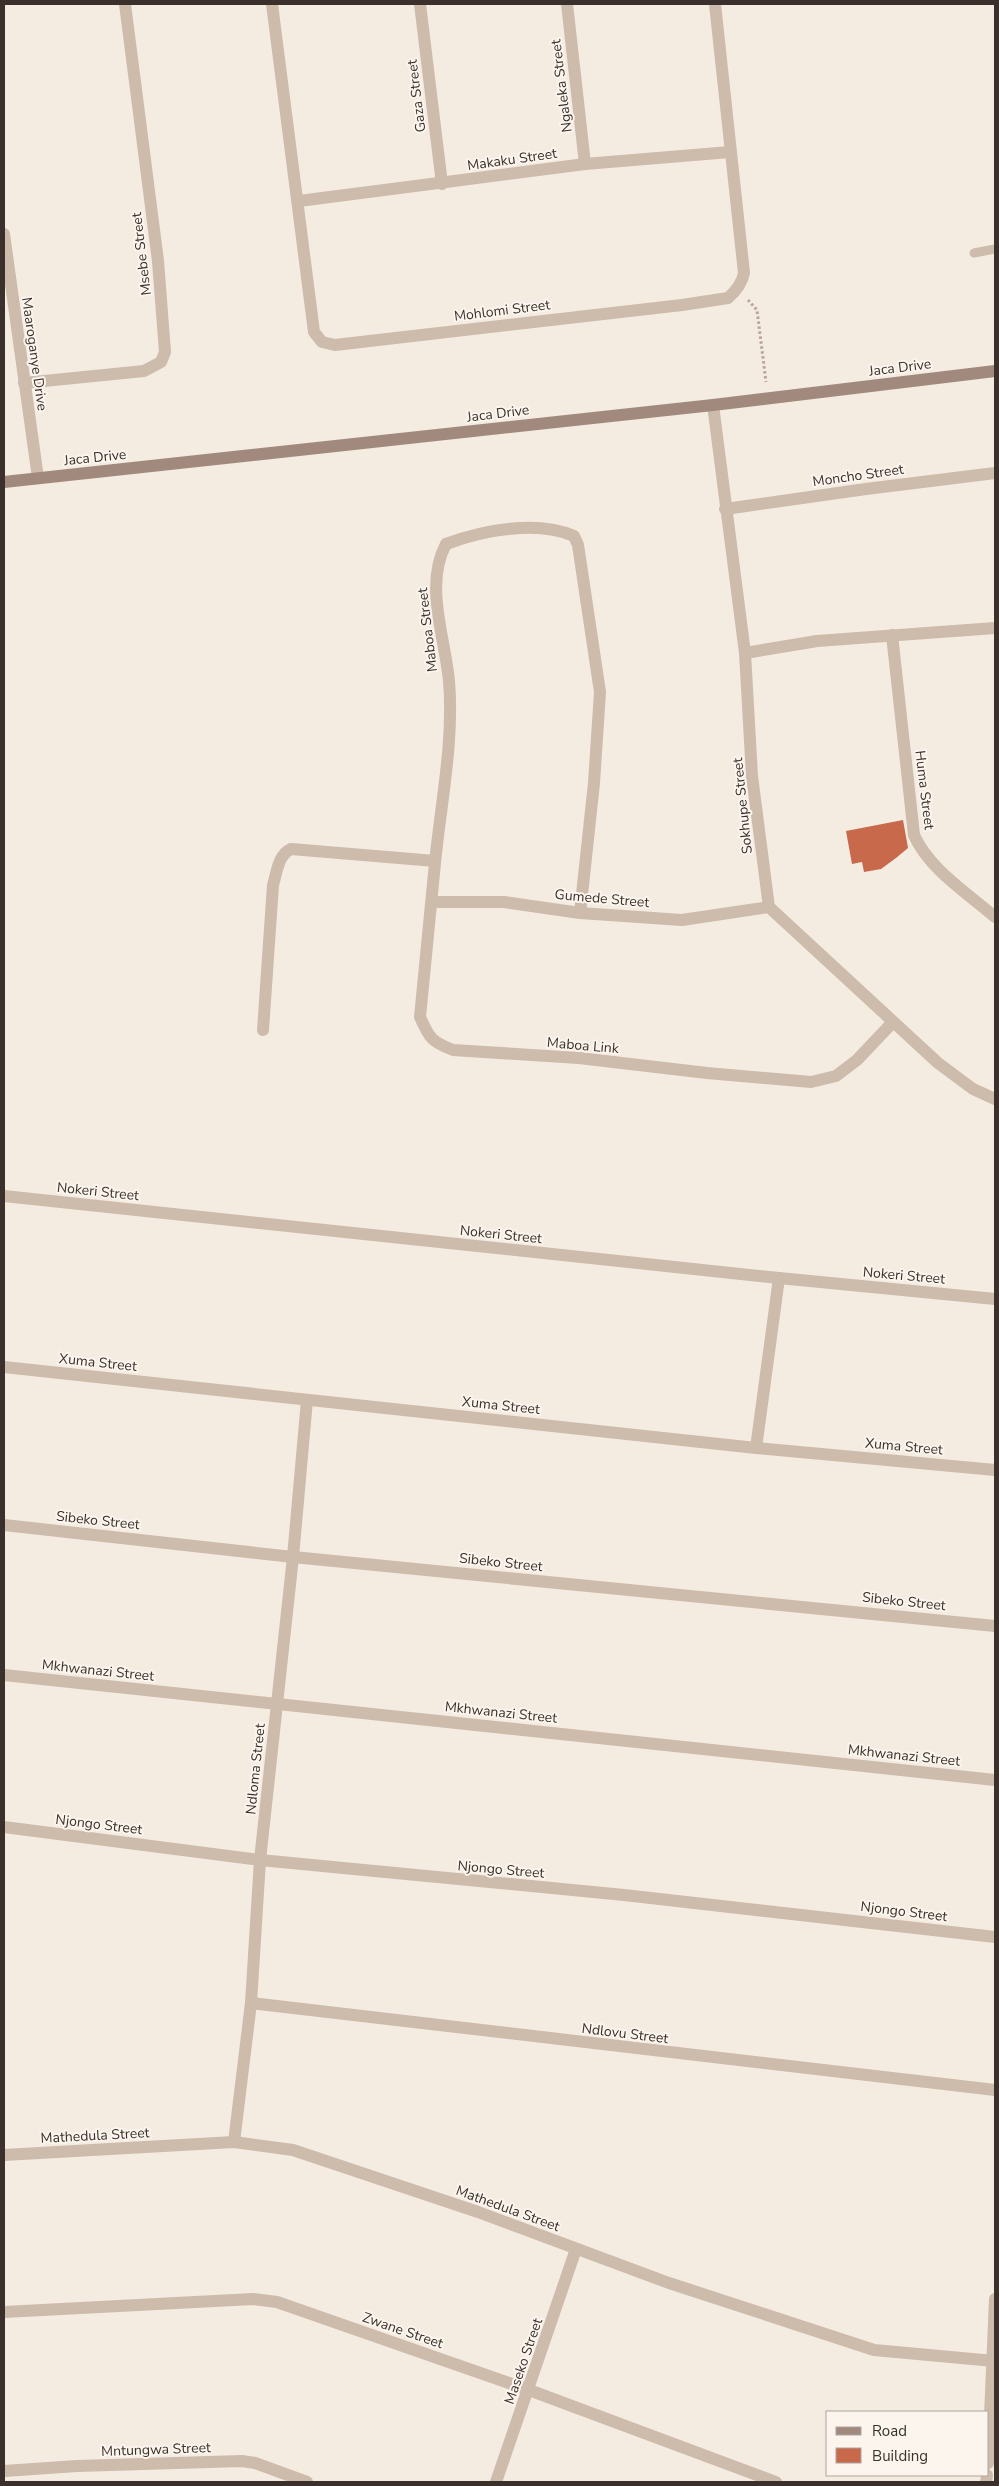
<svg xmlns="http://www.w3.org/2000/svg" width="999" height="2486" font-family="'Nunito Sans',sans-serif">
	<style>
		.building { fill: #c8694b }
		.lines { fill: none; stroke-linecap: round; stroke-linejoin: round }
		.path { stroke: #b9a596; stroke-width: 3; stroke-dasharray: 2.5 2.5; stroke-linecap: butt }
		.lane { stroke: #cdbbac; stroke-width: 9 }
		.street { stroke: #cdbbac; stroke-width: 12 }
		.secondary { stroke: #a18a7d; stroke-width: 12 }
		.labels { text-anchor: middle; stroke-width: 4; stroke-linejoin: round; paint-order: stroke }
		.street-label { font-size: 14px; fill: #3b302b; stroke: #fbf5ee }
	</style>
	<rect width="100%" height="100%" fill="#f4ebe1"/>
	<!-- building -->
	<polygon class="building" points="903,820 908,848 896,858 881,869 864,872 862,862 852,864 846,831"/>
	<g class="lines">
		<!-- path -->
		<polyline class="path" points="748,300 757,310 766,382"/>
		<!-- lane -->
		<polyline class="lane" points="974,253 995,249"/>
		<!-- street -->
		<g class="street">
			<path d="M272,4L314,332L322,342L335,345L682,305L728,298C736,291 742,284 744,273L715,4"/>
			<polyline points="420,4 442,184"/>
			<polyline points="567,4 585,164"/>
			<polyline points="299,201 585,164 730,152"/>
			<polyline points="4,234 38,478"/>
			<polyline points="24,383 144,371 161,362 165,352 158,261 125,4"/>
			<polyline points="713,405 745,653 752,776 769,907 938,1063 973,1089 995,1099"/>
			<polyline points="725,509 866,489 995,473"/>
			<path d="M892,635L914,835C929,869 967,893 995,917"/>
			<polyline points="745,653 817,641 995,628"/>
			<polyline points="432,902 504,902 580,913 682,920 769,907"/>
			<path d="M580,913L594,783L600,692L578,545L574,536C537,520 484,530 446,544C424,585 445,637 449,681C454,742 441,802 435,863C430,914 425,966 420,1017C429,1038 432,1042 453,1050L579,1058L707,1073L811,1082L836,1076L857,1060L893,1022"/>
			<path d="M263,1030L273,885C277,872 278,855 291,849L435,861"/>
			<polyline points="4,1196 779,1278 995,1299"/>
			<polyline points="4,1367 756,1448 995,1470"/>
			<polyline points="756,1448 779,1278"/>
			<polyline points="4,1525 293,1557 995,1626"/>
			<polyline points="4,1675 995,1780"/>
			<polyline points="4,1827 260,1860 624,1895 995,1937"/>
			<polyline points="251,2003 995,2090"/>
			<polyline points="234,2142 251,2003 260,1860 293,1557 307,1400"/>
			<polyline points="4,2155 234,2142 293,2150 478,2212 669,2283 874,2350 994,2361"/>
			<polyline points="4,2312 253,2299 277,2302 529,2390 776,2482"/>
			<polyline points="988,2463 995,2299"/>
			<polyline points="4,2471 77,2466 242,2461 255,2463 307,2482"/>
			<polyline points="496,2482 576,2249"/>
			<polyline points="986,2482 987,2475"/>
		</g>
		<!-- secondary -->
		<polyline class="secondary" points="4,482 713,405 995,371"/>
	</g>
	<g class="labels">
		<!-- street labels -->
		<g class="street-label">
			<text transform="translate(561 86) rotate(-97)" y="5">Ngaleka Street</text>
			<text transform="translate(416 96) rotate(-97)" y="5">Gaza Street</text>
			<text transform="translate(512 159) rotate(-8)" y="5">Makaku Street</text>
			<text transform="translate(141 254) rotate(-97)" y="5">Msebe Street</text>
			<text transform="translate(502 310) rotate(-7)" y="5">Mohlomi Street</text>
			<text transform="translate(35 354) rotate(82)" y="5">Maaroganye Drive</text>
			<text transform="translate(900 367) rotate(-7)" y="5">Jaca Drive</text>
			<text transform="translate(498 413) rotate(-7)" y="5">Jaca Drive</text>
			<text transform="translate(95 457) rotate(-6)" y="5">Jaca Drive</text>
			<text transform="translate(858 475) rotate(-8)" y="5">Moncho Street</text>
			<text transform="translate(427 630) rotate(-97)" y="5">Maboa Street</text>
			<text transform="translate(925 790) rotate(83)" y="5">Huma Street</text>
			<text transform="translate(742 806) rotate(-96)" y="5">Sokhupe Street</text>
			<text transform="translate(602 898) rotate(5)" y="5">Gumede Street</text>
			<text transform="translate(583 1045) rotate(5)" y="5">Maboa Link</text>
			<text transform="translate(98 1191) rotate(6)" y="5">Nokeri Street</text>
			<text transform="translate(501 1234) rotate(6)" y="5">Nokeri Street</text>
			<text transform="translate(904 1275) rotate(5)" y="5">Nokeri Street</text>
			<text transform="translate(98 1362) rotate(6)" y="5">Xuma Street</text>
			<text transform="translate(501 1405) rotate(6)" y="5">Xuma Street</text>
			<text transform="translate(904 1446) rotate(5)" y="5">Xuma Street</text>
			<text transform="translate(98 1520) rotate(6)" y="5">Sibeko Street</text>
			<text transform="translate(501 1562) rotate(6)" y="5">Sibeko Street</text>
			<text transform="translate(904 1601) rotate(6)" y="5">Sibeko Street</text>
			<text transform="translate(98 1670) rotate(6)" y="5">Mkhwanazi Street</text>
			<text transform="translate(501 1712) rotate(6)" y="5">Mkhwanazi Street</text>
			<text transform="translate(904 1755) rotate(6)" y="5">Mkhwanazi Street</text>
			<text transform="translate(255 1769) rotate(-84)" y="5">Ndloma Street</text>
			<text transform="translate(99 1824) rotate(7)" y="5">Njongo Street</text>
			<text transform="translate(501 1869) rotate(5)" y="5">Njongo Street</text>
			<text transform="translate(904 1911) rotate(7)" y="5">Njongo Street</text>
			<text transform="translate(625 2033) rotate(7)" y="5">Ndlovu Street</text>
			<text transform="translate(95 2135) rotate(-3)" y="5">Mathedula Street</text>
			<text transform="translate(508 2208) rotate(20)" y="5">Mathedula Street</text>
			<text transform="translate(403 2330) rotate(19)" y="5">Zwane Street</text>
			<text transform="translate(523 2361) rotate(-71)" y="5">Maseko Street</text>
			<text transform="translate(156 2449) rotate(-2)" y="5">Mntungwa Street</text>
		</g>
	</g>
	<!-- border -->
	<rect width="999" height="2486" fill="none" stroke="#3b302b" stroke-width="10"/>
	<!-- legend -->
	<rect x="826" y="2411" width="162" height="65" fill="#fbf5ee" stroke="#aea6a0"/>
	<rect x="836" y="2427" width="25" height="8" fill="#a18a7d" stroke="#aea6a0"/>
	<text x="872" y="2436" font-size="15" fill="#3b302b">Road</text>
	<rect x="836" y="2448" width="25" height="15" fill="#c8694b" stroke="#aea6a0"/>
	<text x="872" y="2461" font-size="15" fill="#3b302b">Building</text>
</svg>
